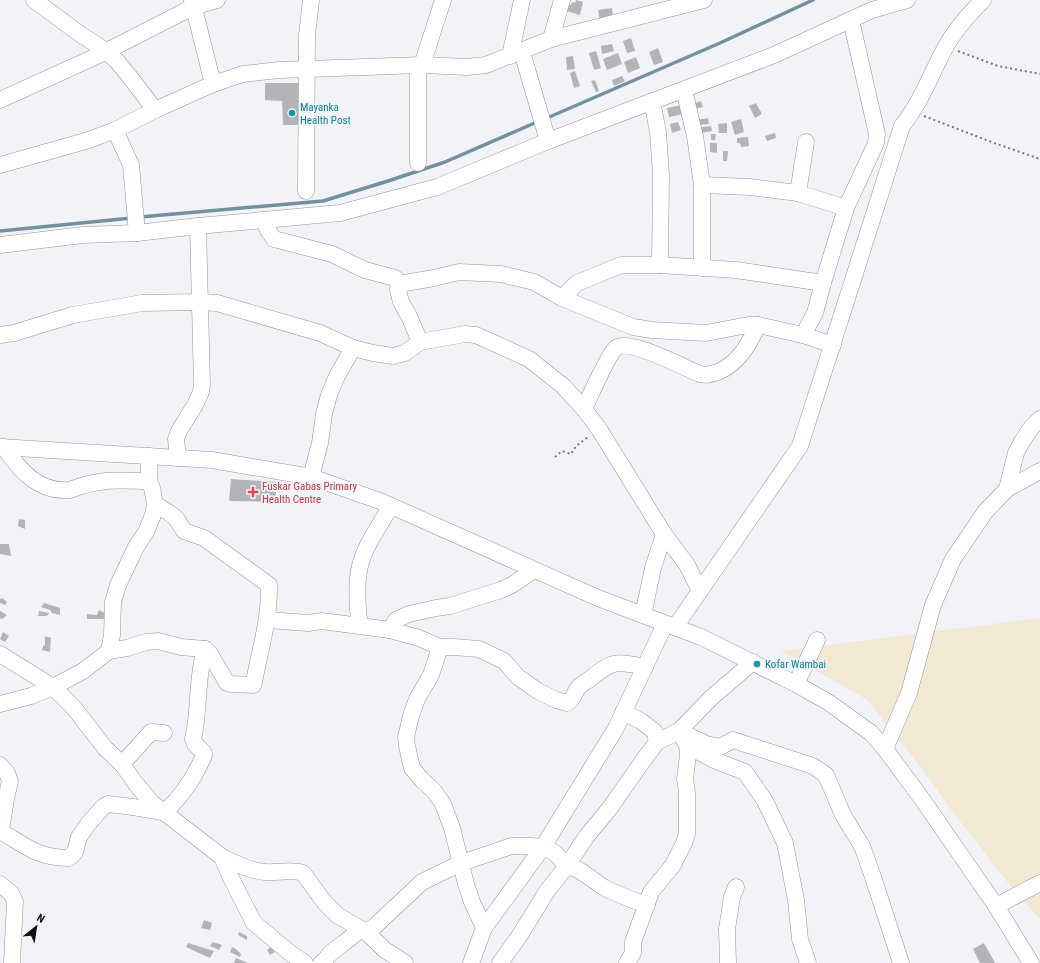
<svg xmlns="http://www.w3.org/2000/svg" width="1040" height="963" font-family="'Roboto Condensed',sans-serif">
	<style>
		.commercial { fill: #f3e8d3 }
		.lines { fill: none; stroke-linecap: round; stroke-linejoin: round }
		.stream { stroke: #73919d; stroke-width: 3.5 }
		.building { fill: #b3b4ba }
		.minor-casing { stroke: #94959b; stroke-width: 17 }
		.path { stroke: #75777b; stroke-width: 2; stroke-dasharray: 2 3; stroke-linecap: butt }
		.minor { stroke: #fff; stroke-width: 16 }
		.culture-dot { fill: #0f9aa8; stroke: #f1f3f9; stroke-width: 1.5 }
		.health-dot { fill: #e0444e; stroke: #f1f3f9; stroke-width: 1.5 }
		.labels { text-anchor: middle; stroke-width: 3.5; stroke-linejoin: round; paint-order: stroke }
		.culture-label { font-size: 11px; fill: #0d838f; stroke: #f1f3f9; text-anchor: start }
		.health-label { font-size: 11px; fill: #be3a42; stroke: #f1f3f9; text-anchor: start }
	</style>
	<rect width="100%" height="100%" fill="#f1f3f9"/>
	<!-- commercial -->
	<polygon class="commercial" points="1040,618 1040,919 1013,889 952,811 922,769 866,699 781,651"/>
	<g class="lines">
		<!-- stream -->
		<g class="stream">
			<polyline points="547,118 720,43 813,0"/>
			<polyline points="140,217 323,201 388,181 445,162 537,122"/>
			<polyline points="0,231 132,218"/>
		</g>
	</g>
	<!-- building -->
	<g class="building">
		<polygon points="576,0 583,2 580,15 567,11 568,4 571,5 572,2 575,3"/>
		<polygon points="612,8 613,19 600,21 598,10"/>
		<polygon points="631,38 635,51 627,53 623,41"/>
		<polygon points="612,44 614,51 602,54 601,46"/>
		<polygon points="658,48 663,62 654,65 649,52"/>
		<polygon points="596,51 601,68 594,70 589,53"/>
		<polygon points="618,53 622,64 607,70 603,59"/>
		<polygon points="573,56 575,69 567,70 566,57"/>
		<polygon points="636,57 640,68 628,73 624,62"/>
		<polygon points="575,71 580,86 574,88 570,73"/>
		<polygon points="622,76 625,81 614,86 612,80"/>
		<polygon points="595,80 599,91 596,92 591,81"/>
		<polygon points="265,83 303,83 302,125 283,125 282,101 265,100"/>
		<polygon points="701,101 703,107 694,109 693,104"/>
		<polygon points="756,103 762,114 755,118 749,106"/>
		<polygon points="686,104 688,113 669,117 667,108"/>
		<polygon points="708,118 709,124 697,125 696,120"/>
		<polygon points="741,119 744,132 735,135 731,122"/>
		<polygon points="678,122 681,130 672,133 670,124"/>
		<polygon points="727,123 727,133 719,133 718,124"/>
		<polygon points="711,126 712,131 697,134 696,128"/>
		<polygon points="775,133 776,138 767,141 765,136"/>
		<polygon points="711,134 716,134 715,140 711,140"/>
		<polygon points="748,137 749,146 741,147 740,143 737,143 737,138"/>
		<polygon points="710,143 717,143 717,153 710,152"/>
		<polygon points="723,151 728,151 727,161 723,161"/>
		<polygon points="231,479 277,482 275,502 229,501"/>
		<polygon points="19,519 25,520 25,529 18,526"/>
		<polygon points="0,544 9,544 11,556 0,554"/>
		<polygon points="2,598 7,602 5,605 0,603 0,599"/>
		<polygon points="44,603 60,608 60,615 52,613 50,610 41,607"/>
		<polygon points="99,610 106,614 105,619 87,619 87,614 97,615"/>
		<polygon points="0,611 7,615 2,619 0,618"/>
		<polygon points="39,611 49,613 47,616 38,616"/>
		<polygon points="3,632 9,636 5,642 0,639"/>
		<polygon points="45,636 51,638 50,652 42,650 43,646 45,645"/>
		<polygon points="204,920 212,923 210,930 201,928"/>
		<polygon points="239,932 247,936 247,940 238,935"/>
		<polygon points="213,942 222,945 219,950 210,946"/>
		<polygon points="188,943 214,951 210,958 186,947"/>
		<polygon points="984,943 995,963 980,963 973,949"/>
		<polygon points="232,947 236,949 241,954 240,957 230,952"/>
		<polygon points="271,947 275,952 270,955 267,950"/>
		<polygon points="236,958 248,963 234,963"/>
	</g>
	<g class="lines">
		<!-- minor casing -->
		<g class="minor-casing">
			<g id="minor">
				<polyline points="34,0 80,34 106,51 116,60 130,77 155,110"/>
				<polyline points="192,0 213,84"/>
				<polyline points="551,39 562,0"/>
				<polyline points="522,52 548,141"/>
				<polyline points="510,56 522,0"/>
				<polyline points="422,65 443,0"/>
				<polyline points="684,90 695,136 702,185 702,268"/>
				<polyline points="0,100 99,55 193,7 217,0"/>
				<polyline points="652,101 658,132 661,175 660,265"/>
				<polyline points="115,130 131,165 137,233"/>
				<polyline points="418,163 418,65"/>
				<polyline points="0,165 89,140 115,130 155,110 213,84 243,74 279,70 422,65 467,67 486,65 551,39 704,0"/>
				<polyline points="702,185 750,187 798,193 846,208"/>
				<polyline points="306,191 307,35 311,0"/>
				<polyline points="798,193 806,142"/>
				<polyline points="264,220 268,230 274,239 332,254 365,270 395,278 399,284 398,290 401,302 409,316 420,342"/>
				<polyline points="0,245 83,235 137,233 198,226 340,213 437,187 548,141 774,55 872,10 907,0"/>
				<polyline points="399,284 434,278 459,272 501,274 534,282 562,298 633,327 652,330 706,333 748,325 758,325 803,335 833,345"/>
				<polyline points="562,298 577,283 621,265 660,265 736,270 823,283"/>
				<polyline points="0,335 14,333 73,315 142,303 199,302 217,303 320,333 353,348 373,353 393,356 405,353 420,342 465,334 476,335 529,359 563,386 584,409 599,429 664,534 687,565 700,591"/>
				<polyline points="803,335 815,313 823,283 846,208 876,143 877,134 851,20"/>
				<path d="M584,409C589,398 609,353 616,348C630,338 684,368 700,374C707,376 711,374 718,372C739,363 749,344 758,325"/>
				<polyline points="0,447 212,460 311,477 380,501 598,598 701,637 796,684 828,702 871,733 885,749 922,799 996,906 1031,963"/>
				<path d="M4,447C19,470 39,493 70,490C73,489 75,488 78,487C87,484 97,482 106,481C119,480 135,481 149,481"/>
				<polyline points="178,458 176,439 179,431 195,405 201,392 202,384 198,226"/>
				<polyline points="311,477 320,443 324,414 329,395 337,376 353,348"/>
				<polyline points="1007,489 1040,471"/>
				<polyline points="643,615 653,568 664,534"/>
				<polyline points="268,620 308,623 322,621 390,630 396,620 409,614 436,608 450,606 501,590 512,585 534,570"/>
				<path d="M360,625C357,610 356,581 360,566C365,545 380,525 391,506"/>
				<path d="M675,627L800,446L902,126C921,102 931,74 945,48C954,31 970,13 983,0"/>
				<path d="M390,630L419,638L440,647H454L479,649L504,661L518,677L538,691L556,700L567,703C576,697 573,694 578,688C581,684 586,682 590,679C613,660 616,661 645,667"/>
				<polyline points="440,647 431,675 417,699 411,716 406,737 407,746 412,768 422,780 434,791 443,804 452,828 466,884 472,902 484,928"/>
				<polyline points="109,651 112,635 113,602 118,585 136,547 146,532 153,515 155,504 152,488 149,481 149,456"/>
				<path d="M0,654L53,687L74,708L105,748L122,764L136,784L152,803L222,857C234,863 252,871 265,872C277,873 291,869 303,873L325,903L337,915L366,932L385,950L405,963"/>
				<polyline points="796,684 817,640"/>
				<path d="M0,704L31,696L53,687L83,671L109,651L127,648L146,642L158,641L181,647L205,649L210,654L227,683L231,684L253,685L254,682C260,649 270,619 269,585L204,538L184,531L176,518L168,512L155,504"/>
				<polyline points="623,712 641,721 655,732 657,742"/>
				<polyline points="679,731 706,744 720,747 733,740 813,766 826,775 843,815 862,846 873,877 901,963"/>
				<polyline points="688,746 714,760 745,772 765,801 785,843 796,900 800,939 808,963"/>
				<polyline points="885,749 909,693 933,605 953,559 985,512 1007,489 1016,453 1021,443 1031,428 1040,419"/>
				<polyline points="122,764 151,732 164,733"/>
				<path d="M0,765L7,773L10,781L6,799L1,830L2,832C27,847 39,858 69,858L75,852L79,837L88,824L103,807L108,804L133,807L163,812"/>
				<path d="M164,813C182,796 195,777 204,755V753L195,744L193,739C200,710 196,679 205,649"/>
				<polyline points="222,857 231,878 254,923 290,953 305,963"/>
				<polyline points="0,884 11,893 15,901 12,963"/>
				<polyline points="996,906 1040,883"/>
				<path d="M366,932L375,926L422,882L461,863L500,850L511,846H531L543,847L555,853L567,866C581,868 593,881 605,888C619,895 632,900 647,905"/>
				<path d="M321,963C326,960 328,955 332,952C342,944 352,938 360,929"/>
				<polyline points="471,963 484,928 543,847 616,728 665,624"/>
				<polyline points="500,963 520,935 547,891 567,866 586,837 610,808 642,762 657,742 679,731 712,697 753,662"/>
				<polyline points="627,963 633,953 633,942 651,892 673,865 684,843 687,834 687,793 685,779 688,755 687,745 683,738"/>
				<polyline points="728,963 727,929 732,897 736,887"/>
			</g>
		</g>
		<!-- path -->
		<g class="path">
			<polyline points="958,51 998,66 1040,74"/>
			<polyline points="924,116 994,143 1040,159"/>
			<polyline points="555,457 562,451 571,454 576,446 588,437"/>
		</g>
		<!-- minor -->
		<use href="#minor" class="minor"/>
	</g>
	<!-- markers -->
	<g class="culture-dot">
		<circle cx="292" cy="113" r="4"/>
		<circle cx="757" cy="664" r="4"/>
	</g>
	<path class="health-dot" d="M251 486h4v4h4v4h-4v4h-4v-4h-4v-4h4z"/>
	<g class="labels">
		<!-- culture labels -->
		<g class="culture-label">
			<text x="300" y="111">Mayanka<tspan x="300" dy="13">Health Post</tspan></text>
			<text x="765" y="668">Kofar Wambai</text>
		</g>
		<!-- health labels -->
		<g class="health-label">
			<text x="262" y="490">Fuskar Gabas Primary<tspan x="262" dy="13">Health Centre</tspan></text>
		</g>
	</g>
	<!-- north arrow -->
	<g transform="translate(36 927) rotate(30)" stroke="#f1f3f9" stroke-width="3" paint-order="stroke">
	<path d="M0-3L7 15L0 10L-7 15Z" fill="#0f1012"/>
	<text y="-6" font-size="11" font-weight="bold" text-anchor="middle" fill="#0f1012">N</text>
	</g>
</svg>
